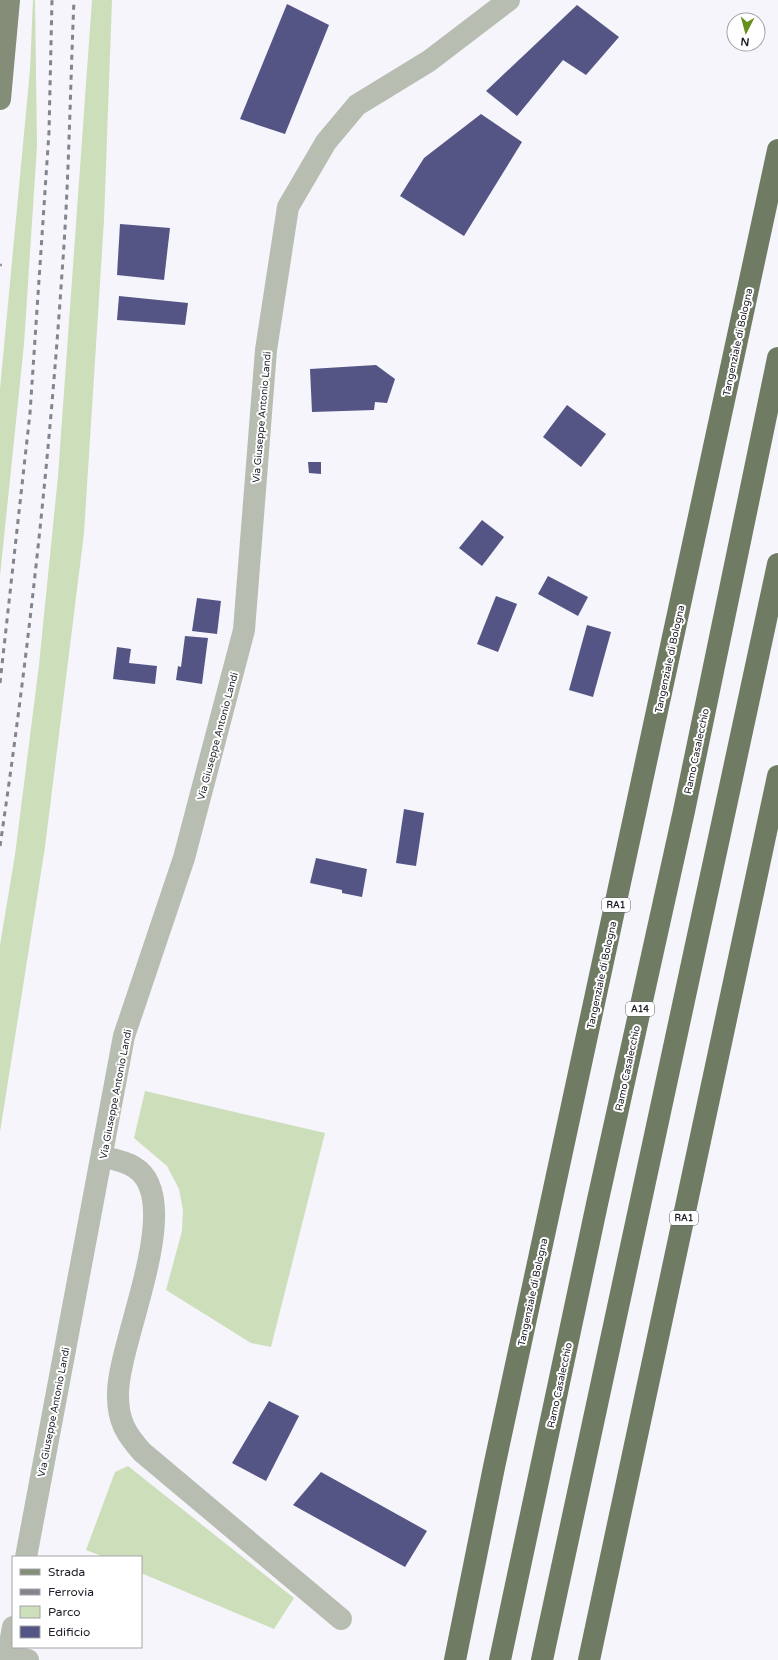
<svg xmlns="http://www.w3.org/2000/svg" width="778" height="1660" font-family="'Varela Round',sans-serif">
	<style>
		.green { fill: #cddeba }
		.building { fill: #545585 }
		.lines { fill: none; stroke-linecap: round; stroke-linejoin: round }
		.path { stroke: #96969e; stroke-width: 2.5; stroke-dasharray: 4 2; stroke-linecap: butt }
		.minor { stroke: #b7bdb1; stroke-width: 22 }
		.major { stroke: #838d78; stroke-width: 22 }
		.highway { stroke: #707b63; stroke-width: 22 }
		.rail { stroke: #84848c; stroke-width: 3; stroke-dasharray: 5 5; stroke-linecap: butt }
		.labels { text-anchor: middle; stroke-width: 4; stroke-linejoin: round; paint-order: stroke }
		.shield { fill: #fff; stroke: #626268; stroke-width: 1 }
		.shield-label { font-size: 9px; font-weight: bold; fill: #1e1e28 }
		.street-label { font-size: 10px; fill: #1e1e28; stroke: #fff }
	</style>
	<rect width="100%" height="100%" fill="#f5f5fb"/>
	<!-- green -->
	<g class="green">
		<polygon points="33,0 35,0 37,146 24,344 0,576 0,389 30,70"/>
		<polygon points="92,0 112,0 104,220 84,533 45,847 0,1132 0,945 15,855 39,665 58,476"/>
		<polygon points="145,1091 325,1133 271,1347 251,1343 166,1290 182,1231 183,1210 179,1189 167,1166 134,1138"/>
		<polygon points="128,1466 294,1598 274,1629 141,1573 141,1557 104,1557 86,1550 115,1472"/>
	</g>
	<!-- building -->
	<g class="building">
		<polygon points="287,4 329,25 285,134 240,119"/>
		<polygon points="577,5 619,37 586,75 563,60 517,116 486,91"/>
		<polygon points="481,114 522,142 464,236 400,196 424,158"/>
		<polygon points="120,224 170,228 164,280 117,275"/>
		<polygon points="119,296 188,303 185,325 117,320"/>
		<polygon points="376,365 395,379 387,403 375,402 374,410 312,412 310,369"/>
		<polygon points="567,405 606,434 581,467 543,437"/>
		<polygon points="308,462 321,462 321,474 309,473"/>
		<polygon points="482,520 504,537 482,566 459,548"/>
		<polygon points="548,576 588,597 578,616 538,594"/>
		<polygon points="496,596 517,604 498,652 477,644"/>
		<polygon points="197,598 221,601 217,634 192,631"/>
		<polygon points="587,625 611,632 593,697 569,690"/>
		<polygon points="185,636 208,638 202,684 176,680 178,666 181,667"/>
		<polygon points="117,647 131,649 129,663 157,666 155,684 113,679"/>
		<polygon points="404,809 424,813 416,866 396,863"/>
		<polygon points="316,858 367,869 362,897 342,893 342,890 310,883"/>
		<polygon points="269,1401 299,1416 266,1481 232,1463"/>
		<polygon points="321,1472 427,1531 405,1567 293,1505"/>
	</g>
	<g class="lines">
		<!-- path -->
		<polyline class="path" points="0,265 2,265"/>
		<!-- minor -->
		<g class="minor">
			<path d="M103,1157C113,1159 125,1161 134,1167C188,1199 116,1345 118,1396C118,1421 126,1434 142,1452L341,1619"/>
			<polyline points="26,1557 124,1036 184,858 244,630 266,350 288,207 326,142 357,105 429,61 509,0"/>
			<polyline points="0,1654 28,1660"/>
			<polyline points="7,1660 13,1627"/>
		</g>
		<!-- major -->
		<polyline class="major" points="0,99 9,0"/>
		<!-- highway -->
		<g class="highway">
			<polyline points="455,1660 494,1467 778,150"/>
			<polyline points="500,1660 597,1204 684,811 778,358"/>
			<polyline points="542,1660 778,564"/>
			<polyline points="589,1660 778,776"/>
		</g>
		<!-- rail -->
		<g class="rail">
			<polyline points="0,683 30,413 49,132 52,0"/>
			<path d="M0,846C28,656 49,465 62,273C69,182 70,91 74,0"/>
		</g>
	</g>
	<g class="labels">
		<!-- shield labels -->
		<g class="shield">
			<rect x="602" y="898" width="28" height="14" rx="3"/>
			<rect x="626" y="1002" width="28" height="14" rx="3"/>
			<rect x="670" y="1211" width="28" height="14" rx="3"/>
		</g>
		<g class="shield-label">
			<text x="616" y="908">RA1</text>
			<text x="640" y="1012">A14</text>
			<text x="684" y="1221">RA1</text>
		</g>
		<!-- street labels -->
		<g class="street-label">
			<text transform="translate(737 342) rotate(-78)" y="4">Tangenziale di Bologna</text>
			<text transform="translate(261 417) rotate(-85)" y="4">Via Giuseppe Antonio Landi</text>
			<text transform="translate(669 659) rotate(-78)" y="4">Tangenziale di Bologna</text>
			<text transform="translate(217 736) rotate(-75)" y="4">Via Giuseppe Antonio Landi</text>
			<text transform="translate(696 751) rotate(-78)" y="4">Ramo Casalecchio</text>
			<text transform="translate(601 975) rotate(-78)" y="4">Tangenziale di Bologna</text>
			<text transform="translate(627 1068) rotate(-78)" y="4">Ramo Casalecchio</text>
			<text transform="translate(115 1094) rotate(-79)" y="4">Via Giuseppe Antonio Landi</text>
			<text transform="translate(532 1292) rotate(-78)" y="4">Tangenziale di Bologna</text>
			<text transform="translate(559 1385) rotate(-78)" y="4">Ramo Casalecchio</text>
			<text transform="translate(53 1412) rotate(-79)" y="4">Via Giuseppe Antonio Landi</text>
		</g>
	</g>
	<!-- legend -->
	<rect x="12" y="1556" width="130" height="92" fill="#ffffff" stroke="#a5a5a9"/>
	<rect x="20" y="1569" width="20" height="6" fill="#838d78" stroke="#a5a5a9"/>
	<text x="48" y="1576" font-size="12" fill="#1e1e28">Strada</text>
	<rect x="20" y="1589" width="20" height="6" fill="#84848c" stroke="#a5a5a9"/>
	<text x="48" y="1596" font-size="12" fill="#1e1e28">Ferrovia</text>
	<rect x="20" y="1606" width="20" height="12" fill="#cddeba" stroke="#a5a5a9"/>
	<text x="48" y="1616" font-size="12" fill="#1e1e28">Parco</text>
	<rect x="20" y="1626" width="20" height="12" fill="#545585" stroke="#a5a5a9"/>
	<text x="48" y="1636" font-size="12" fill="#1e1e28">Edificio</text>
	<!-- north arrow -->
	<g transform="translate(746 32) rotate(186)"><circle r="19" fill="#ffffff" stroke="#a5a5a9"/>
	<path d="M0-3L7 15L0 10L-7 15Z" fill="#678f1e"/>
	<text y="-6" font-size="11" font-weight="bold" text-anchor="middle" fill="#1e1e28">N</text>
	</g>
</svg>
